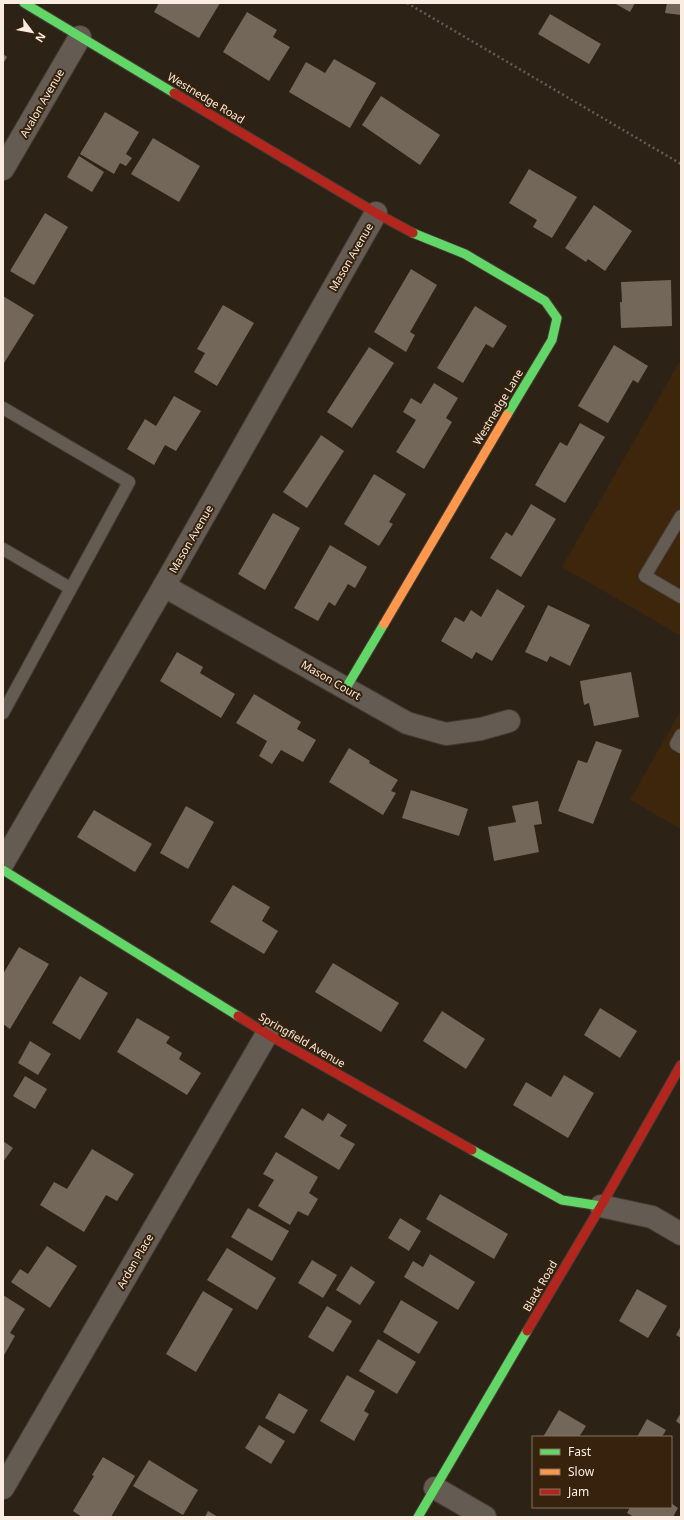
<svg xmlns="http://www.w3.org/2000/svg" width="684" height="1520" font-family="'Noto Sans',sans-serif">
	<style>
		.built { fill: #3d260c }
		.building { fill: #73675a }
		.lines { fill: none; stroke-linecap: round; stroke-linejoin: round }
		.lane-casing { stroke: #463d35; stroke-width: 14 }
		.street-casing { stroke: #463d35; stroke-width: 24 }
		.fast-casing { stroke: #463d35; stroke-width: 11 }
		.slow-casing { stroke: #463d35; stroke-width: 11 }
		.jam-casing { stroke: #463d35; stroke-width: 11 }
		.path { stroke: #655e56; stroke-width: 2.5; stroke-dasharray: 2 3; stroke-linecap: butt }
		.lane { stroke: #645c53; stroke-width: 12 }
		.street { stroke: #645c53; stroke-width: 22 }
		.fast { stroke: #63d668; stroke-width: 9 }
		.slow { stroke: #ff974d; stroke-width: 9 }
		.jam { stroke: #b3261e; stroke-width: 9 }
		.labels { text-anchor: middle; stroke-width: 4; stroke-linejoin: round; paint-order: stroke }
		.street-label { font-size: 11px; fill: #faece0; stroke: #36220d }
	</style>
	<rect width="100%" height="100%" fill="#2d2216"/>
	<!-- built -->
	<g class="built">
		<polygon points="681,359 681,636 562,567"/>
		<polygon points="681,710 681,829 630,800"/>
	</g>
	<!-- building -->
	<g class="building">
		<polygon points="159,3 220,3 199,38 154,12"/>
		<polygon points="614,3 635,3 630,12"/>
		<polygon points="667,3 681,3 681,15 665,13"/>
		<polygon points="247,12 277,30 273,37 290,47 269,81 223,52"/>
		<polygon points="550,14 601,44 589,64 538,34"/>
		<polygon points="3,54 7,57 3,64"/>
		<polygon points="334,59 376,83 350,128 289,92 306,62 325,73"/>
		<polygon points="381,96 440,135 420,165 362,125"/>
		<polygon points="105,112 139,132 126,154 132,158 126,166 120,163 114,174 80,154"/>
		<polygon points="153,138 200,166 179,202 131,174"/>
		<polygon points="79,156 104,172 92,192 67,177"/>
		<polygon points="529,169 577,197 552,238 533,227 537,220 509,203"/>
		<polygon points="594,205 632,231 605,271 588,259 586,262 565,248"/>
		<polygon points="45,213 68,227 34,285 10,271"/>
		<polygon points="411,269 437,285 410,332 415,335 406,352 374,332"/>
		<polygon points="671,280 672,326 621,328 620,302 622,302 621,282"/>
		<polygon points="3,296 34,315 4,363 3,362"/>
		<polygon points="223,305 254,323 217,386 194,372 205,353 197,349"/>
		<polygon points="475,306 507,326 493,348 486,344 463,383 437,368"/>
		<polygon points="614,345 648,366 638,383 633,380 608,423 578,406"/>
		<polygon points="369,347 394,363 352,428 327,412"/>
		<polygon points="434,383 458,398 446,418 452,422 424,469 396,452 416,420 403,412 411,398 421,404"/>
		<polygon points="174,396 201,411 176,451 165,445 154,465 127,449 145,419 156,426"/>
		<polygon points="580,423 605,437 565,503 535,485 560,442 567,446"/>
		<polygon points="321,435 344,451 307,508 283,492"/>
		<polygon points="374,474 406,494 389,522 393,524 379,546 344,524"/>
		<polygon points="531,504 556,519 521,577 490,558 506,532 512,536"/>
		<polygon points="273,513 300,528 265,590 238,574"/>
		<polygon points="330,545 367,567 355,588 348,584 335,606 329,602 318,621 294,608"/>
		<polygon points="497,589 525,606 492,661 476,652 472,659 441,641 455,617 464,622 471,610 481,617"/>
		<polygon points="548,605 590,625 570,666 550,656 547,662 525,652"/>
		<polygon points="177,652 203,667 200,673 235,694 221,718 160,681"/>
		<polygon points="631,672 639,717 594,726 589,703 584,705 580,681"/>
		<polygon points="254,694 301,722 297,729 316,740 303,762 281,750 272,764 259,756 267,741 236,723"/>
		<polygon points="596,741 622,750 593,824 558,811 578,760 587,763"/>
		<polygon points="349,748 370,761 369,763 398,780 391,791 396,793 383,815 329,782"/>
		<polygon points="411,790 468,809 459,836 402,818"/>
		<polygon points="538,801 542,824 534,825 539,852 494,861 488,827 516,822 512,806"/>
		<polygon points="186,806 214,822 188,869 160,853"/>
		<polygon points="94,810 152,844 135,872 77,837"/>
		<polygon points="233,885 270,907 262,921 278,931 264,954 210,922"/>
		<polygon points="19,947 49,964 10,1029 3,1024 3,974"/>
		<polygon points="333,963 399,1003 381,1032 315,992"/>
		<polygon points="80,976 108,993 80,1040 52,1023"/>
		<polygon points="600,1008 637,1031 620,1058 584,1035"/>
		<polygon points="442,1011 485,1039 466,1069 423,1041"/>
		<polygon points="137,1018 170,1037 166,1043 182,1053 179,1059 201,1073 187,1095 117,1052"/>
		<polygon points="30,1041 51,1054 38,1075 18,1063"/>
		<polygon points="564,1075 594,1093 568,1138 513,1105 526,1082 551,1097"/>
		<polygon points="25,1076 47,1089 35,1109 13,1096"/>
		<polygon points="302,1108 323,1121 328,1113 347,1125 340,1136 355,1144 339,1170 284,1137"/>
		<polygon points="3,1141 13,1148 3,1162"/>
		<polygon points="92,1149 134,1174 117,1201 106,1195 84,1232 40,1205 54,1182 67,1189"/>
		<polygon points="276,1152 318,1177 309,1193 318,1199 308,1216 298,1211 290,1225 258,1206 274,1180 263,1174"/>
		<polygon points="440,1194 508,1234 494,1259 426,1219"/>
		<polygon points="248,1208 289,1231 272,1261 231,1237"/>
		<polygon points="400,1218 421,1231 409,1251 388,1238"/>
		<polygon points="47,1246 77,1266 50,1308 11,1282 20,1269 28,1274"/>
		<polygon points="227,1248 276,1278 257,1310 207,1280"/>
		<polygon points="430,1254 475,1282 458,1310 404,1277 413,1261 423,1267"/>
		<polygon points="312,1260 337,1275 323,1298 298,1283"/>
		<polygon points="351,1266 375,1282 360,1305 336,1290"/>
		<polygon points="637,1289 667,1306 648,1338 619,1321"/>
		<polygon points="203,1291 233,1309 196,1372 166,1354"/>
		<polygon points="3,1295 25,1309 10,1333 15,1336 3,1357"/>
		<polygon points="401,1300 438,1322 419,1354 383,1332"/>
		<polygon points="327,1306 352,1321 333,1352 308,1337"/>
		<polygon points="681,1326 681,1338 676,1335"/>
		<polygon points="378,1339 416,1362 397,1394 359,1371"/>
		<polygon points="347,1375 375,1391 364,1411 369,1414 354,1441 320,1421"/>
		<polygon points="279,1393 308,1410 294,1434 265,1418"/>
		<polygon points="559,1410 586,1426 579,1437 543,1437"/>
		<polygon points="681,1413 681,1425 676,1421"/>
		<polygon points="647,1419 666,1430 662,1437 637,1437"/>
		<polygon points="259,1425 285,1441 271,1464 245,1448"/>
		<polygon points="103,1457 135,1476 111,1517 82,1517 73,1511 94,1476 92,1475"/>
		<polygon points="149,1460 198,1490 183,1515 133,1486"/>
		<polygon points="671,1503 678,1508 673,1517 634,1517 627,1513 630,1507 671,1507"/>
		<polygon points="208,1511 218,1517 205,1517"/>
	</g>
	<g class="lines">
		<!-- lane casing -->
		<g class="lane-casing">
			<g id="lane">
				<polyline points="3,408 129,482 3,713"/>
				<polyline points="681,516 645,576 681,597"/>
				<polyline points="3,549 70,588"/>
				<polyline points="681,735 676,744 681,747"/>
			</g>
		</g>
		<!-- street casing -->
		<g class="street-casing">
			<g id="street">
				<polyline points="3,169 80,37"/>
				<polyline points="164,586 407,723 446,734 481,729 509,721"/>
				<polyline points="3,863 164,586 376,213"/>
				<polyline points="601,1206 652,1217 681,1234"/>
				<polyline points="3,1488 267,1034"/>
				<polyline points="435,1488 485,1517"/>
			</g>
		</g>
		<!-- fast casing -->
		<g class="fast-casing">
			<g id="fast">
				<polyline points="24,3 174,93"/>
				<polyline points="413,233 465,254 545,301 557,318 552,340 507,415"/>
				<polyline points="346,688 384,624"/>
				<polyline points="3,870 238,1016"/>
				<polyline points="472,1150 562,1200 601,1206"/>
				<polyline points="418,1517 527,1331"/>
			</g>
		</g>
		<!-- slow casing -->
		<g class="slow-casing">
			<polyline id="slow" points="384,624 507,415"/>
		</g>
		<!-- jam casing -->
		<g class="jam-casing">
			<g id="jam">
				<polyline points="174,93 376,213 413,233"/>
				<polyline points="238,1016 267,1034 472,1150"/>
				<polyline points="527,1331 601,1206 681,1065"/>
			</g>
		</g>
		<!-- path -->
		<polyline class="path" points="407,3 681,164"/>
		<!-- lane -->
		<use href="#lane" class="lane"/>
		<!-- street -->
		<use href="#street" class="street"/>
		<!-- fast -->
		<use href="#fast" class="fast"/>
		<!-- slow -->
		<use href="#slow" class="slow"/>
		<!-- jam -->
		<use href="#jam" class="jam"/>
	</g>
	<g class="labels">
		<!-- street labels -->
		<g class="street-label">
			<text transform="translate(206 98) rotate(31)" y="4">Westnedge Road</text>
			<text transform="translate(42 103) rotate(-60)" y="4">Avalon Avenue</text>
			<text transform="translate(351 257) rotate(-60)" y="4">Mason Avenue</text>
			<text transform="translate(498 407) rotate(-59)" y="4">Westnedge Lane</text>
			<text transform="translate(191 539) rotate(-60)" y="4">Mason Avenue</text>
			<text transform="translate(331 680) rotate(30)" y="4">Mason Court</text>
			<text transform="translate(302 1040) rotate(30)" y="4">Springfield Avenue</text>
			<text transform="translate(135 1261) rotate(-60)" y="4">Arden Place</text>
			<text transform="translate(540 1286) rotate(-60)" y="4">Black Road</text>
		</g>
	</g>
	<!-- border -->
	<rect width="684" height="1520" fill="none" stroke="#faece0" stroke-width="8"/>
	<!-- legend -->
	<rect x="532" y="1436" width="140" height="72" fill="#36220d" stroke="#847361"/>
	<rect x="540" y="1449" width="20" height="6" fill="#63d668" stroke="#847361"/>
	<text x="568" y="1456" font-size="12" fill="#faece0">Fast</text>
	<rect x="540" y="1469" width="20" height="6" fill="#ff974d" stroke="#847361"/>
	<text x="568" y="1476" font-size="12" fill="#faece0">Slow</text>
	<rect x="540" y="1489" width="20" height="6" fill="#b3261e" stroke="#847361"/>
	<text x="568" y="1496" font-size="12" fill="#faece0">Jam</text>
	<!-- north arrow -->
	<g transform="translate(32 32) rotate(122)" stroke="#36220d" stroke-width="3" paint-order="stroke">
	<path d="M0-3L7 15L0 10L-7 15Z" fill="#faece0"/>
	<text y="-6" font-size="11" font-weight="bold" text-anchor="middle" fill="#faece0">N</text>
	</g>
</svg>
